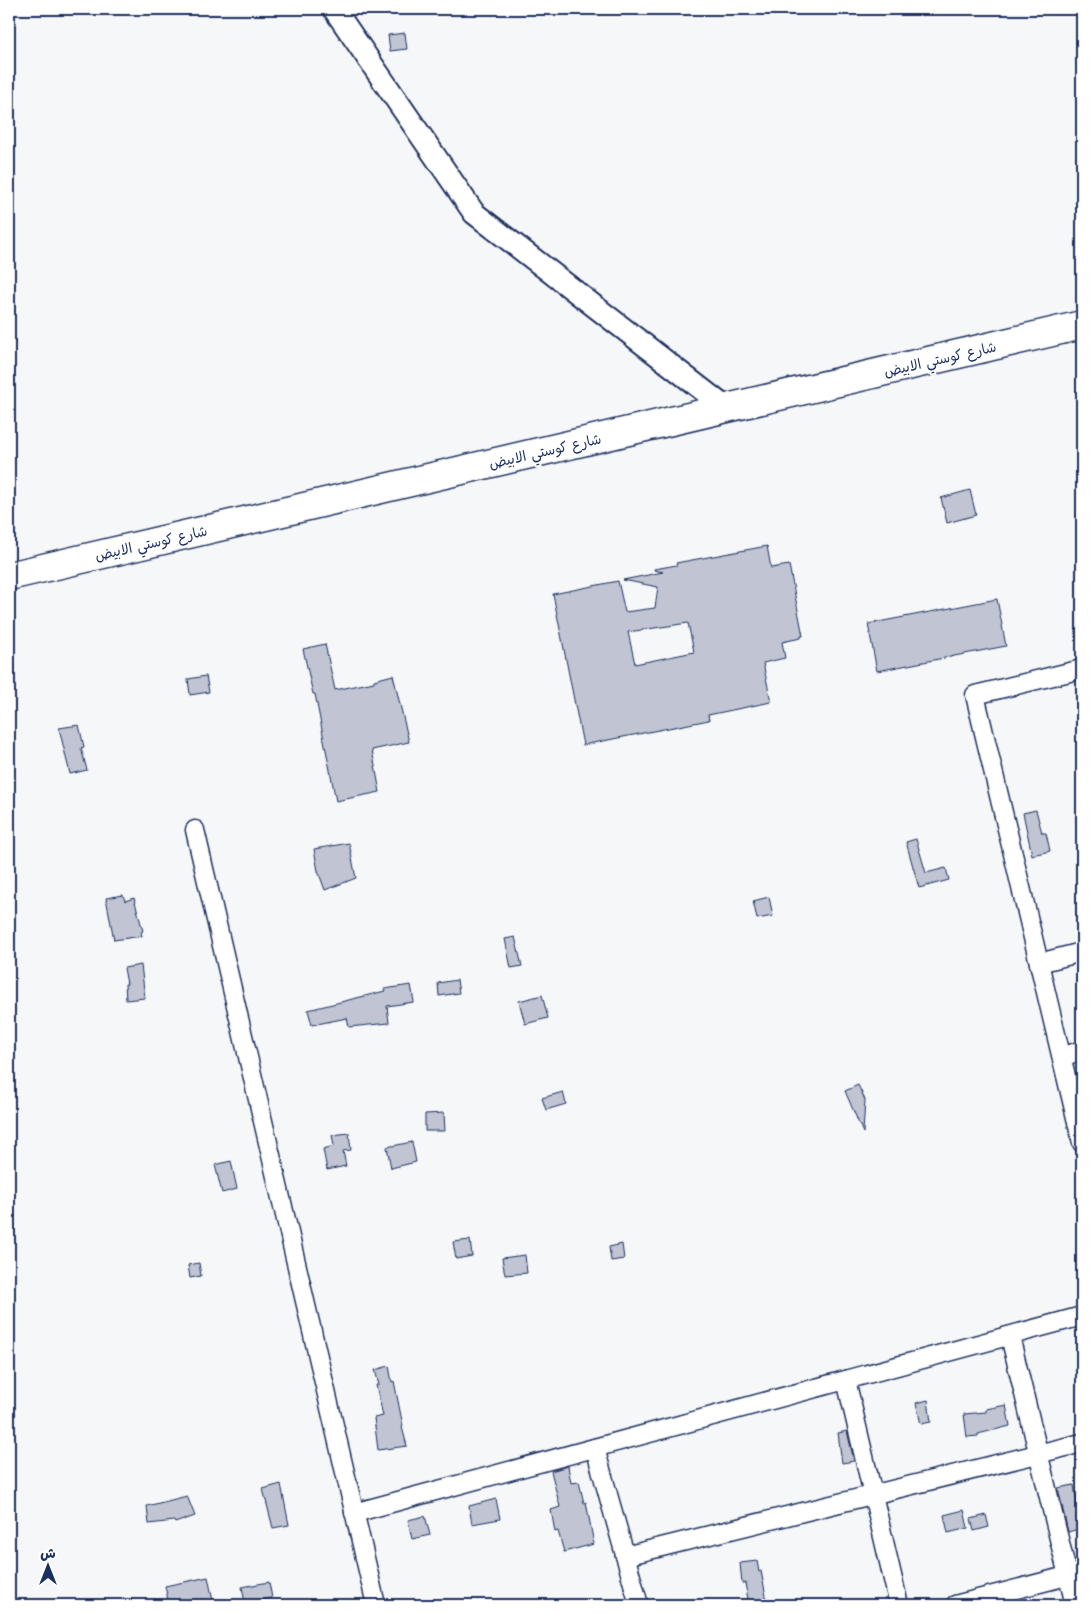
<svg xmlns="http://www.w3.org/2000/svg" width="1091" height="1614" font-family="'Shantell Sans','Playpen Sans Arabic',sans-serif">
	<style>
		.building { fill: #c0c4d3; stroke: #1b2f5e; fill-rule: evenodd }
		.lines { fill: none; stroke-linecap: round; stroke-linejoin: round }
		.minor-casing { stroke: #1b2f5e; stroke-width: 21 }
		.tertiary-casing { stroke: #1b2f5e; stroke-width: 25 }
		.trunk-casing { stroke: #1b2f5e; stroke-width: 31 }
		.minor { stroke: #fff; stroke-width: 18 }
		.tertiary { stroke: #fff; stroke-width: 21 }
		.trunk { stroke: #fff; stroke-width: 28 }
		.labels { text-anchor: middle; stroke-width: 4; stroke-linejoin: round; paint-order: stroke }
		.street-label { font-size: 14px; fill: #1b2f5e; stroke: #fff }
	</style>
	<rect width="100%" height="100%" fill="#f6f7f9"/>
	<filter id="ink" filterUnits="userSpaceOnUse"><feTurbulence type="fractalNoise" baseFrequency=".02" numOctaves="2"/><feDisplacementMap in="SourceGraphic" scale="10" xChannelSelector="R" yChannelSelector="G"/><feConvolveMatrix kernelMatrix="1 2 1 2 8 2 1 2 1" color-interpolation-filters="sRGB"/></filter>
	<g filter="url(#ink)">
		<!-- building -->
		<g class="building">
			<polygon points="405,33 407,49 390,51 388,35"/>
			<polygon points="970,490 976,515 947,523 941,498"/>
			<path d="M767,546L771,568L789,565L803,636H801V638L782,642L785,658L763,663L771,702L708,715L709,720L583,745L553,594L618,581L625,612L655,608L658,587L623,580L663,572L654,570V569L677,565L676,563ZM688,623L694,652L635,664L628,632Z"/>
			<polygon points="997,599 1006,646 877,671 868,624"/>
			<polygon points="325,644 335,690 374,682 374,680 393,675 409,742 372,750 380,792 336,801 315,694 313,694 303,649"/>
			<polygon points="206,676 209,692 190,695 188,679"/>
			<polygon points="79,725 84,747 81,748 87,770 70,774 59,728"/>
			<polygon points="1036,810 1042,833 1046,833 1050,851 1032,855 1023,813"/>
			<polygon points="916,839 926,873 946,868 949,880 919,888 906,842"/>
			<polygon points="349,843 356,878 325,890 318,871 314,849"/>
			<polygon points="123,895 125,901 134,898 143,931 141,932 142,936 114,940 106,898"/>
			<polygon points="769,897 773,916 757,919 753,901"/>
			<polygon points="515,937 522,966 511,968 505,939"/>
			<polygon points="141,965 145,998 126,1000 125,984 127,984 124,968"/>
			<polygon points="457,980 459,993 439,996 438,983"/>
			<polygon points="411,985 414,1002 387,1006 389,1023 349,1027 347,1018 312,1025 308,1010 385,991 384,989"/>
			<polygon points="542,995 548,1018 525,1024 519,1001"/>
			<polygon points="858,1085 865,1100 863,1133 845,1091"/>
			<polygon points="563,1092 566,1104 546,1110 542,1098"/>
			<polygon points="444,1113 445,1131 425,1131 425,1114"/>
			<polygon points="349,1133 351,1150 343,1151 346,1166 327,1170 323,1149 334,1146 332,1135"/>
			<polygon points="412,1142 416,1162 391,1168 387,1147"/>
			<polygon points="231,1161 237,1189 222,1193 215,1165"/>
			<polygon points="470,1240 472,1256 456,1259 453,1242"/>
			<polygon points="622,1244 624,1259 611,1261 609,1247"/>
			<polygon points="525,1255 527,1273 505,1275 502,1258"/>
			<polygon points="199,1263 201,1276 190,1278 188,1265"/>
			<polygon points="389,1366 392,1382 394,1381 403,1426 402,1427 407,1446 378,1450 374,1418 383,1416 376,1385 379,1385 375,1370"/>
			<polygon points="928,1400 931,1422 921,1424 916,1403"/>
			<polygon points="1006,1405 1010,1426 978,1434 978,1436 967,1437 964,1414 986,1412 986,1409"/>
			<polygon points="847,1431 854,1461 842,1463 838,1433"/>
			<polygon points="568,1466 571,1483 579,1482 584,1503 586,1502 594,1544 564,1552 558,1531 555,1532 551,1510 560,1507 551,1471"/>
			<polygon points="281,1484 289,1525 273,1528 263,1489"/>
			<polygon points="1074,1485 1078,1508 1077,1509 1082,1528 1068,1532 1058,1488"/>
			<polygon points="187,1496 195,1516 175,1523 174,1521 149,1524 147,1506"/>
			<polygon points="496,1499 500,1519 472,1524 469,1506"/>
			<polygon points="964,1510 968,1528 948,1533 944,1515"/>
			<polygon points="986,1515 989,1527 974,1531 971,1519"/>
			<polygon points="425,1516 430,1535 412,1539 408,1520"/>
			<polygon points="757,1561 759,1572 761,1571 767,1601 749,1605 745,1583 742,1584 740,1563"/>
			<polygon points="208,1577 213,1601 169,1605 165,1586"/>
			<polygon points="269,1582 272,1598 245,1603 242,1587"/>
		</g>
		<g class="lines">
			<!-- minor casing -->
			<g class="minor-casing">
				<g id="minor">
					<polyline points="1082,669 975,695 1082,1143"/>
					<polyline points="195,830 376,1605"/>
					<polyline points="1039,963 1082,952"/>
					<polyline points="1062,1057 1082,1050"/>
					<polyline points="1010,1336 1075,1605"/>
					<polyline points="846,1380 899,1605"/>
					<polyline points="595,1448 639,1605"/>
					<polyline points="354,1513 1082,1316"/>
					<polyline points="625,1556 1082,1443"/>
					<polyline points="955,1605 1082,1572"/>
				</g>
			</g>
			<!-- tertiary casing -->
			<g class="tertiary-casing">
				<polyline id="tertiary" points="334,9 474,213 726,408"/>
			</g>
			<!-- trunk casing -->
			<g class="trunk-casing">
				<polyline id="trunk" points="9,576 1082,325"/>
			</g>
			<!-- minor -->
			<use href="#minor" class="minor"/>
			<!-- tertiary -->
			<use href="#tertiary" class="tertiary"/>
			<!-- trunk -->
			<use href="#trunk" class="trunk"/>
		</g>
	</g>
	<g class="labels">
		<!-- street labels -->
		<g class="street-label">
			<text transform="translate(940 359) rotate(-13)" y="5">شارع كوستي الابيض</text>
			<text transform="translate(545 451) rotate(-13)" y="5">شارع كوستي الابيض</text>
			<text transform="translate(151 543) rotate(-13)" y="5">شارع كوستي الابيض</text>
		</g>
	</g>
	<!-- margin -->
	<rect width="1091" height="1614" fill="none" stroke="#fff" stroke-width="30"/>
	<rect x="15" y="15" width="1061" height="1584" fill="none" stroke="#1b2f5e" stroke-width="2" filter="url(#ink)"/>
	<!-- north arrow -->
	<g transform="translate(48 1566)" stroke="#ffffff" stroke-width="4" paint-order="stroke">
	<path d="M0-4L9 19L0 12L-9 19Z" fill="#1b2f5e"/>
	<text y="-8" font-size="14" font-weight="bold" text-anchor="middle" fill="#1b2f5e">ش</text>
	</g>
</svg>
